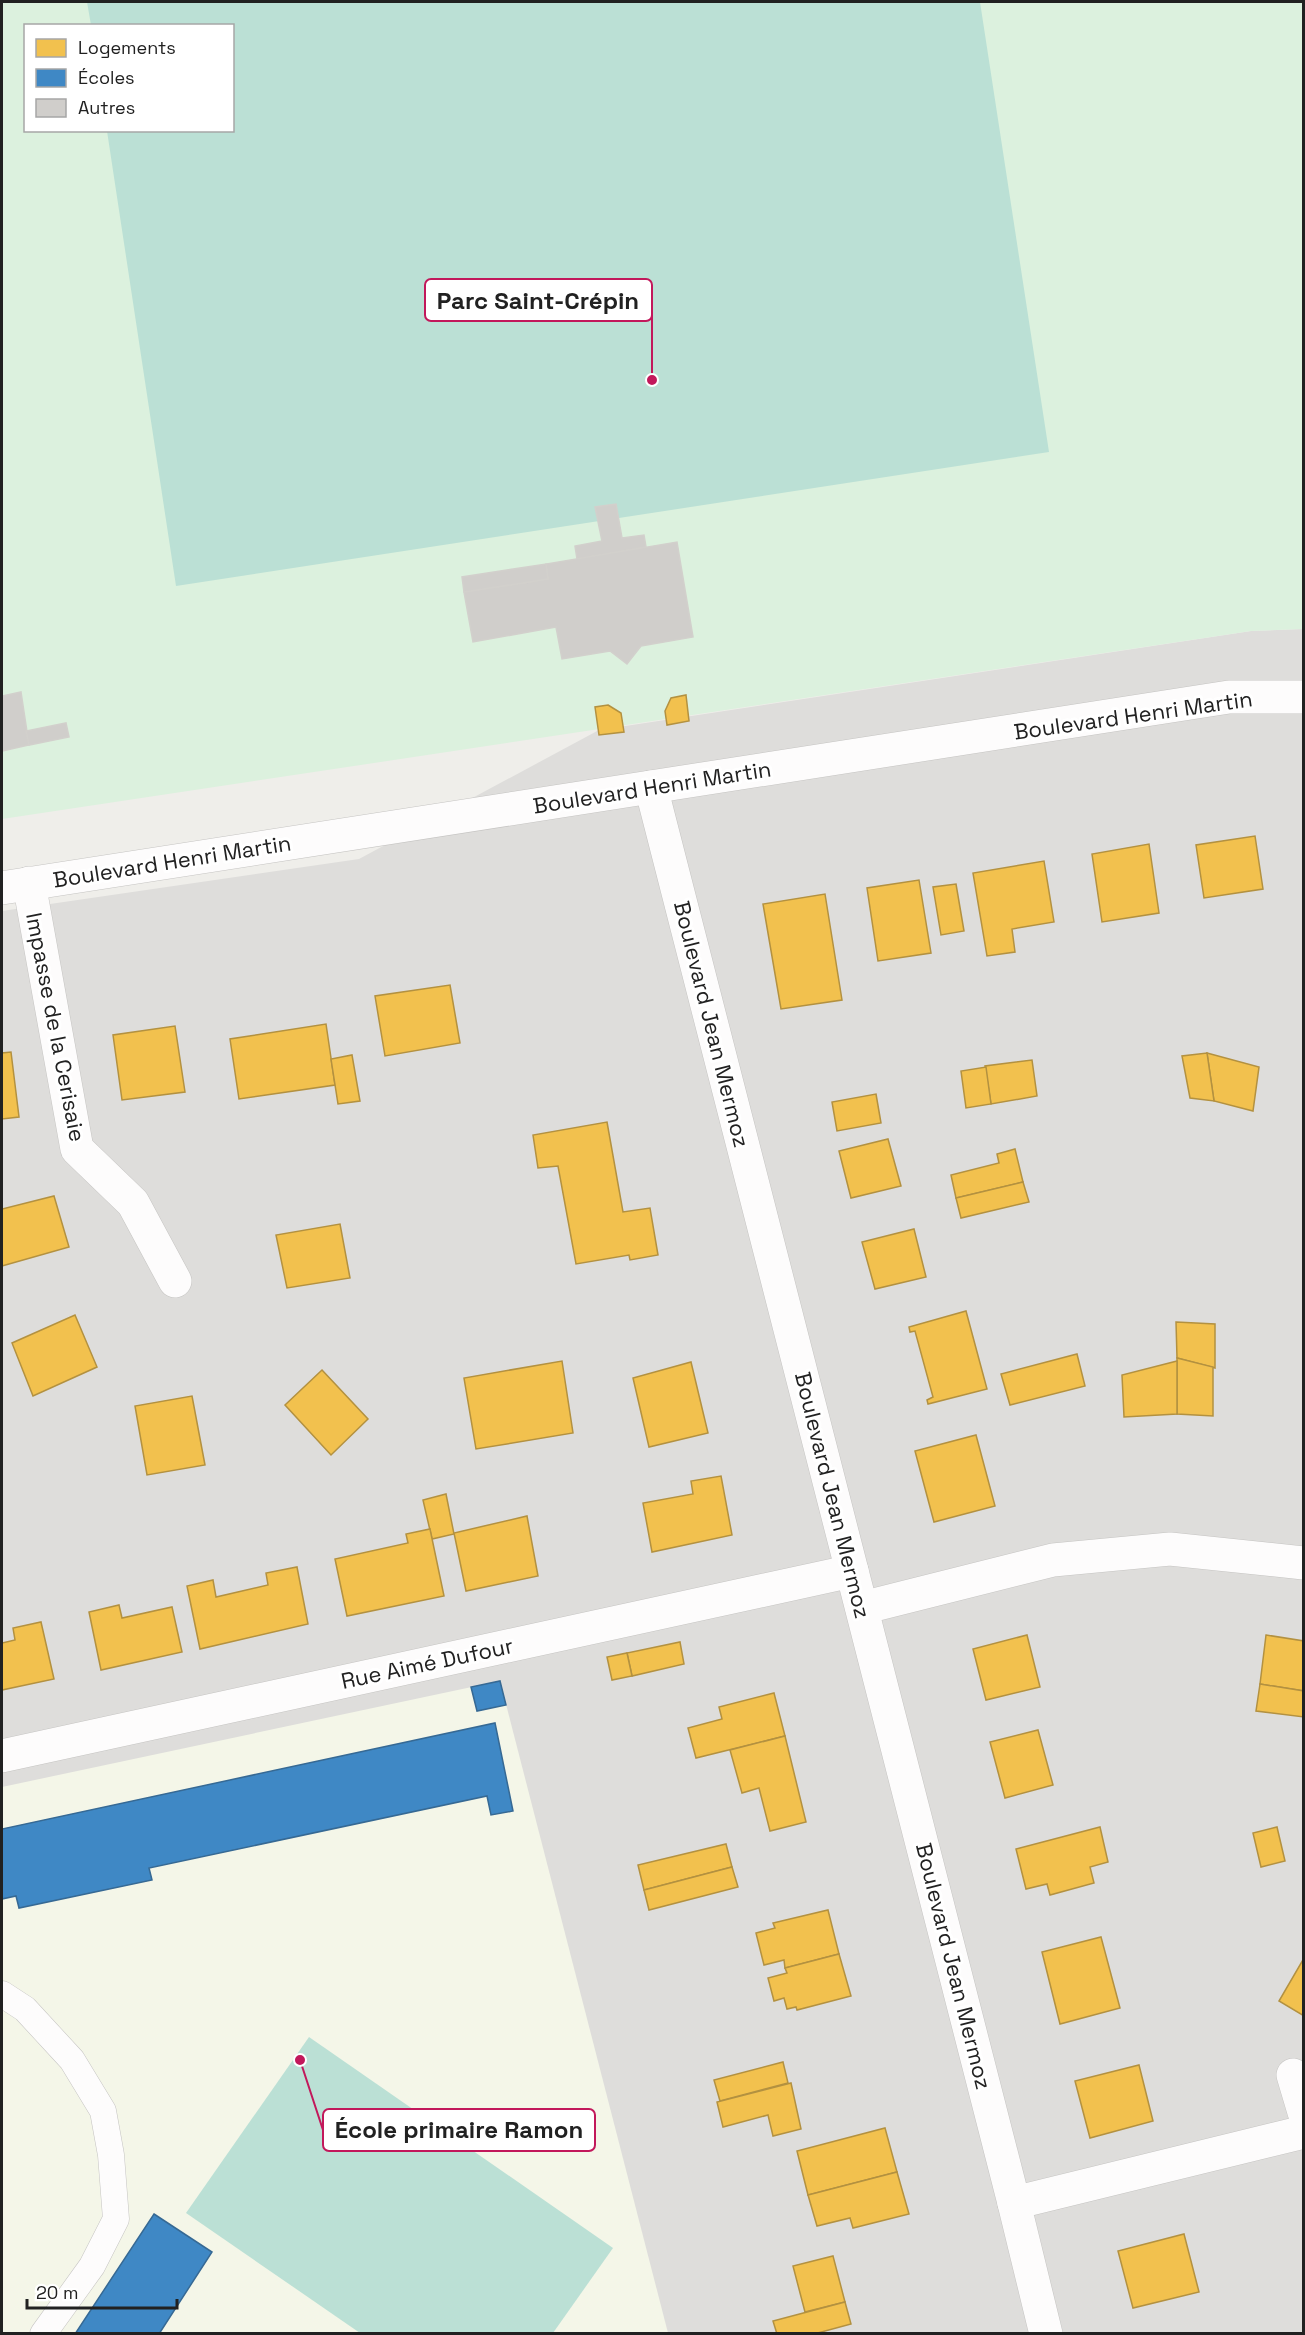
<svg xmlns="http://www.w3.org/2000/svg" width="1305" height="2335" font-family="'Space Grotesk',sans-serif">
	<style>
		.residential { fill: #dedddb }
		.education { fill: #f4f6e8 }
		.park { fill: #dcf1de; fill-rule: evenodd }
		.pitch { fill: #bbe0d5 }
		.homes { fill: #f2c14e; stroke: #b39140; stroke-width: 1.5 }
		.schools { fill: #3f88c5; stroke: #366994; stroke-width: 1.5 }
		.building { fill: #d0cecb; stroke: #d2d0cc; stroke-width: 1.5 }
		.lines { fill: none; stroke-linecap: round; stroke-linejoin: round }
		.service-casing { stroke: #c5c4c2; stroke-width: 27 }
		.minor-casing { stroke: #c5c4c2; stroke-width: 34 }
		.tertiary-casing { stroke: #c5c4c2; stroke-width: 34 }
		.service { stroke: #fdfcfc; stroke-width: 26 }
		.minor { stroke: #fdfcfc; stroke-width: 33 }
		.tertiary { stroke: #fdfcfc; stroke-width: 33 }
		.labels { text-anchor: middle; stroke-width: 6; stroke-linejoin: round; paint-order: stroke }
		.street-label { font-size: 22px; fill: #212121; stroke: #fff }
		.leader { fill: none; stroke: #c2185b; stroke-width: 2 }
		.callout-dot { fill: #c2185b; stroke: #fff; stroke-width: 2 }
		.callout { fill: #fff; stroke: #c2185b; stroke-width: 2 }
		.callout-label { font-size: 24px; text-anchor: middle; font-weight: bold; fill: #212121 }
	</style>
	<rect width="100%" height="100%" fill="#efeeea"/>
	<!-- residential -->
	<polygon class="residential" points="1303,629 1303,2333 2,2333 2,911 359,859 599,730 1251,631"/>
	<!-- education -->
	<polygon class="education" points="500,1681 668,2333 2,2333 2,1787"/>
	<!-- park -->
	<path class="park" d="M2,2H1303V629L1251,631L2,819ZM26,26H232V130H26Z"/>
	<!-- pitch -->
	<g class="pitch">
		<polygon points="87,2 980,2 1049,452 176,586 107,131 232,130 232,26 91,25"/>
		<polygon points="309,2037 613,2248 553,2333 360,2333 186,2213"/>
	</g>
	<!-- homes -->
	<g class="homes">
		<polygon points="686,695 689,721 667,725 665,711 671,698"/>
		<polygon points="608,705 621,713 624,732 599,735 595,707"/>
		<polygon points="1255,836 1263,889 1204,898 1196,845"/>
		<polygon points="1149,844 1159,913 1102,922 1092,854"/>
		<polygon points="1044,861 1054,922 1012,929 1015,952 987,956 973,873"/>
		<polygon points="919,880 931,953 878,961 867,888"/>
		<polygon points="956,884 964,931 941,935 933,887"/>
		<polygon points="825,894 842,1000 781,1009 763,904"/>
		<polygon points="450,985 460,1043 385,1056 375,996"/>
		<polygon points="326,1024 335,1085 239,1099 230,1039"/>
		<polygon points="175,1026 185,1092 122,1100 113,1035"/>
		<polygon points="11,1052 19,1117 2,1119 2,1053"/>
		<polygon points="1207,1053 1259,1067 1253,1111 1214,1101"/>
		<polygon points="1207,1053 1214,1101 1190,1098 1182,1056"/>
		<polygon points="352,1055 360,1101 338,1104 331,1059"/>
		<polygon points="1032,1060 1037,1096 991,1104 985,1066"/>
		<polygon points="986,1067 991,1104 966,1108 961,1071"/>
		<polygon points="876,1094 881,1123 837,1131 832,1102"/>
		<polygon points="607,1122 623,1212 650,1208 658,1255 630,1260 629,1255 576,1264 558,1166 538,1168 533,1135"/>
		<polygon points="888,1139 901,1186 851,1198 839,1151"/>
		<polygon points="1015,1149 1023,1182 956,1198 951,1175 999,1163 997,1154"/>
		<polygon points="1023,1182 1029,1202 961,1218 956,1198"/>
		<polygon points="54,1196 69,1247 2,1266 2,1209"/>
		<polygon points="340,1224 350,1278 287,1288 276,1235"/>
		<polygon points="914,1229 926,1277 875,1289 862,1242"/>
		<polygon points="966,1311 987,1389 928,1404 927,1400 933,1397 915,1331 910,1332 909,1327"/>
		<polygon points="75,1315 97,1367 33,1396 12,1343"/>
		<polygon points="1176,1322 1215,1324 1215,1368 1177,1358"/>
		<polygon points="1077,1354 1085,1386 1010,1405 1001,1374"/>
		<polygon points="1177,1358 1213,1367 1213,1416 1177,1414"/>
		<polygon points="562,1361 573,1433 476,1449 464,1378"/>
		<polygon points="1177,1361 1177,1414 1124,1417 1122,1375"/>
		<polygon points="691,1362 708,1433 649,1447 633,1378"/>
		<polygon points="322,1370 368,1419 331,1455 285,1405"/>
		<polygon points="192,1396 205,1465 147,1475 135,1406"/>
		<polygon points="976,1435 995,1506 934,1522 915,1451"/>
		<polygon points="721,1476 732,1535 652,1552 643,1503 693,1494 691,1481"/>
		<polygon points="446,1494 454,1534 432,1539 423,1500"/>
		<polygon points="527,1516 538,1576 466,1591 454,1533"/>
		<polygon points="430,1529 444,1596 347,1616 335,1559 408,1543 406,1534"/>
		<polygon points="297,1567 308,1624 200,1649 187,1586 213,1580 216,1597 268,1585 266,1573"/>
		<polygon points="119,1605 122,1618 172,1607 182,1652 101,1670 89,1612"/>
		<polygon points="41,1622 54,1679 2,1690 2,1643 15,1640 13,1628"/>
		<polygon points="1027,1635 1040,1687 986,1700 973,1649"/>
		<polygon points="1266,1635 1304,1641 1304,1691 1260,1684"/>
		<polygon points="680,1642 684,1664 632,1676 627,1653"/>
		<polygon points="627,1653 632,1676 612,1680 607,1657"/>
		<polygon points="1260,1684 1304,1691 1304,1717 1256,1711"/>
		<polygon points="774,1693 785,1736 696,1758 688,1728 722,1719 719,1707"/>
		<polygon points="1038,1730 1053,1785 1005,1798 990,1742"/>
		<polygon points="785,1736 806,1822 770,1831 759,1788 742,1793 730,1750"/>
		<polygon points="1100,1827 1108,1862 1090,1867 1094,1883 1050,1895 1047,1884 1026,1889 1016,1849"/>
		<polygon points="1277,1827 1285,1861 1261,1867 1253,1833"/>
		<polygon points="726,1844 732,1867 644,1890 638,1865"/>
		<polygon points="732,1867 738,1887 649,1910 644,1890"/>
		<polygon points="828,1910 839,1954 785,1968 784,1960 764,1965 756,1933 775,1928 773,1923"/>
		<polygon points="1101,1937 1120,2008 1060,2024 1042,1952"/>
		<polygon points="839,1954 851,1996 797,2010 796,2007 787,2009 784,1998 774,2001 768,1978 787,1973 785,1968"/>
		<polygon points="1304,1958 1304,2016 1279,2001"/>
		<polygon points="783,2062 788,2083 720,2101 714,2080"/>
		<polygon points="1139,2065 1153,2121 1090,2138 1075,2081"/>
		<polygon points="791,2083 801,2129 773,2136 768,2115 723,2127 717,2102"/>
		<polygon points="885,2128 897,2172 808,2195 797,2151"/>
		<polygon points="897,2172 909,2214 853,2228 850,2218 817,2226 808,2195"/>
		<polygon points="1184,2234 1199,2292 1133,2308 1118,2251"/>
		<polygon points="833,2256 845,2302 805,2312 793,2266"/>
		<polygon points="845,2302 851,2324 814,2334 777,2334 773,2321"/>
	</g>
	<!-- schools -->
	<g class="schools">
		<polygon points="500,1681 506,1705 477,1711 471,1687"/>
		<polygon points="495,1723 513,1811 491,1815 487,1796 149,1868 152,1880 19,1908 16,1896 2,1899 2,1829"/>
		<polygon points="154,2214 212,2252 159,2334 75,2334"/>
	</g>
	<!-- building -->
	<g class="building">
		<polygon points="616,504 622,538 644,535 646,547 577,559 575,546 602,541 595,507"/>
		<polygon points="677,542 693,637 641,646 627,664 610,651 562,659 556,627 473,642 464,592 548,579 546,564"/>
		<polygon points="546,564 548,579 464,592 462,577"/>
		<polygon points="21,692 29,745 2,751 2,696"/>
		<polygon points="66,723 69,737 29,745 26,731"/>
	</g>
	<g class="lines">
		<!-- service casing -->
		<g class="service-casing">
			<polyline id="service" points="2,1994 25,2009 72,2060 103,2111 111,2155 116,2219 92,2266 43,2334"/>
		</g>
		<!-- minor casing -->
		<g class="minor-casing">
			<g id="minor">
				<polyline points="651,787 1014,2203"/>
				<polyline points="29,883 77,1149 133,1203 175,1281"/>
				<polyline points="862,1608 1053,1560 1170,1549 1304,1563"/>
				<polyline points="2,1756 852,1571"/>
				<polyline points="1293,2075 1304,2112"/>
				<polyline points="1046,2334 1014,2203 1304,2132"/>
			</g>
		</g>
		<!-- tertiary casing -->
		<g class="tertiary-casing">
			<polyline id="tertiary" points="2,888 1229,697 1304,697"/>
		</g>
		<!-- service -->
		<use href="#service" class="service"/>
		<!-- minor -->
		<use href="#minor" class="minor"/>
		<!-- tertiary -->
		<use href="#tertiary" class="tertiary"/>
	</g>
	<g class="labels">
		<!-- street labels -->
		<g class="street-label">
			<text transform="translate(1133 715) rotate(-8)" y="8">Boulevard Henri Martin</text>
			<text transform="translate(652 787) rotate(-9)" y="8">Boulevard Henri Martin</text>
			<text transform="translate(172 861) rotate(-9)" y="8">Boulevard Henri Martin</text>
			<text transform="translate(712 1024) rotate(76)" y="8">Boulevard Jean Mermoz</text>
			<text transform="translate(56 1027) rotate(79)" y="8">Impasse de la Cerisaie</text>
			<text transform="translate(833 1495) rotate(76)" y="8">Boulevard Jean Mermoz</text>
			<text transform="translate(427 1663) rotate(-12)" y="8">Rue Aimé Dufour</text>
			<text transform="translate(954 1966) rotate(76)" y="8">Boulevard Jean Mermoz</text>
		</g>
	</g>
	<!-- callouts -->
	<path class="leader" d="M652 380L652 300M300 2060L323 2130"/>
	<g class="callout-dot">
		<circle cx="652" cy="380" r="6"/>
		<circle cx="300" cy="2060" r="6"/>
	</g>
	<g class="callout">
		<rect x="425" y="279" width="227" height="42" rx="6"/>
		<rect x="323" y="2109" width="272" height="42" rx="6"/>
	</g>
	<g class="callout-label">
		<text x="538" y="309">Parc Saint-Crépin</text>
		<text x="459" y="2138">École primaire Ramon</text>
	</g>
	<!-- border -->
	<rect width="1305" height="2335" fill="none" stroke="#212121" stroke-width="6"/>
	<!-- legend -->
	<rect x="24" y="24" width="210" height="108" fill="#ffffff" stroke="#a6a6a6" stroke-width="1.5"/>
	<rect x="36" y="39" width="30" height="18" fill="#f2c14e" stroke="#a6a6a6" stroke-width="1.5"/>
	<text x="78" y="54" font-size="18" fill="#212121">Logements</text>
	<rect x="36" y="69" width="30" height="18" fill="#3f88c5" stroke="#a6a6a6" stroke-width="1.5"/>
	<text x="78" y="84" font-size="18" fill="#212121">Écoles</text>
	<rect x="36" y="99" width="30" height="18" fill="#d0cecb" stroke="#a6a6a6" stroke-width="1.5"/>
	<text x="78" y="114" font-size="18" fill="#212121">Autres</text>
	<!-- scale -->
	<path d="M27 2299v9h150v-9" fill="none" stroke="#212121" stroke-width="3"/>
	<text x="36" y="2299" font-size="18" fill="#212121" stroke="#ffffff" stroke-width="4.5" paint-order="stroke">20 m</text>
</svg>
